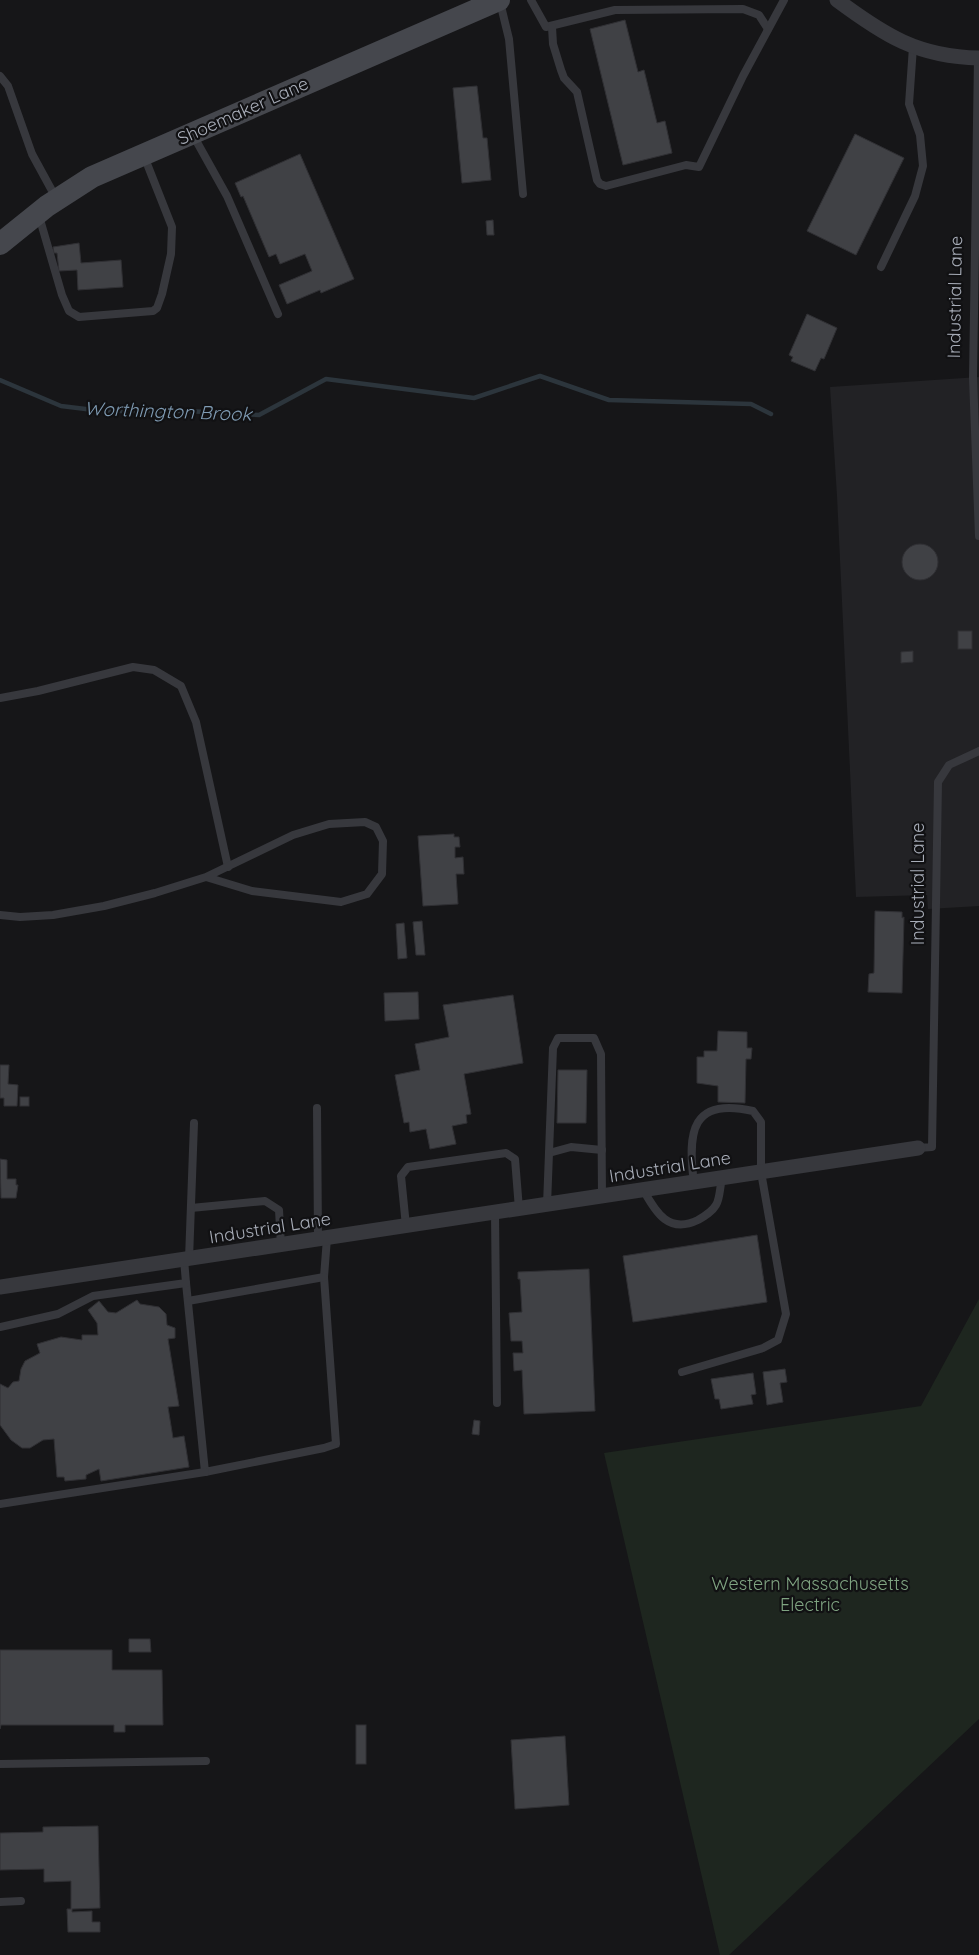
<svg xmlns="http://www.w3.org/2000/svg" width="979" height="1955" font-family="Quicksand,sans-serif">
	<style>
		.built { fill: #222225 }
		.green { fill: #1e261f }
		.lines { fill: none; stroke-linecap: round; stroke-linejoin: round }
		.stream { stroke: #2c353c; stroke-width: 4.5 }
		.building { fill: #404145; stroke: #303034 }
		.lane { stroke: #37383d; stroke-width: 8 }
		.street { stroke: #37383d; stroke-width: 15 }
		.secondary { stroke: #45474d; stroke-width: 22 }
		.labels { text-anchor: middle; stroke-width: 4.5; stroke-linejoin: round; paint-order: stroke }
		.street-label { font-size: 18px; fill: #a8adb8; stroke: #111113 }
		.park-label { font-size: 18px; fill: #7fa381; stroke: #111113 }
		.water-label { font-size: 19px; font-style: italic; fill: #7f9bb3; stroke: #111113 }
	</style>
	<rect width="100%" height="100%" fill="#161618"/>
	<!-- built -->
	<polygon class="built" points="979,377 979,906 928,909 927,895 856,897 837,496 830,387"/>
	<!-- green -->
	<polygon class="green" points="979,1299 979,1719 729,1955 720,1955 604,1453 921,1406"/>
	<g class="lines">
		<!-- stream -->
		<polyline class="stream" points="0,380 61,406 102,411 187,411 259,415 326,379 474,398 540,376 609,400 751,404 771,414"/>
	</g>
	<!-- building -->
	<g class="building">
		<polygon points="625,20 638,72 644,70 657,123 665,121 672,153 623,165 590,29"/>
		<polygon points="477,86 483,138 487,138 491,180 462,183 453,88"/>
		<polygon points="855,134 904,158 856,255 807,231"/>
		<polygon points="300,154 354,279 321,293 320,290 287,304 279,285 312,271 305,254 280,264 276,254 269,257 243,196 241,197 235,183"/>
		<polygon points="493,220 494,235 487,235 486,221"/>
		<polygon points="79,243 81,263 121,260 123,287 78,290 77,270 59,271 57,253 54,253 53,247"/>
		<polygon points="807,314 837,328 824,359 821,358 815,371 791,361 793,357 789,355"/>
		<circle cx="920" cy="562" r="18"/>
		<rect x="958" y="631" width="14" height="18"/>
		<polygon points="913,651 913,662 901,663 901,652"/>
		<polygon points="454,834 454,837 459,837 460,847 455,847 455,858 463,857 464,874 456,874 458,904 423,906 418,836"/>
		<polygon points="875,911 902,912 902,918 904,917 902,993 868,992 869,974 874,973"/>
		<polygon points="422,921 425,955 416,955 413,922"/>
		<polygon points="404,923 407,958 398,959 396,924"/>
		<polygon points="418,992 419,1019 385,1021 384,993"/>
		<polygon points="513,995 523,1063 464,1074 471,1114 466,1115 467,1123 452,1126 456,1144 430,1149 426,1129 410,1132 409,1122 404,1123 395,1075 420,1070 415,1044 449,1037 443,1005"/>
		<polygon points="718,1031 747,1032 747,1048 752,1048 751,1059 746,1059 745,1103 718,1102 718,1086 697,1083 697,1057 704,1057 704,1051 717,1051"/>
		<polygon points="0,1065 9,1065 8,1084 18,1085 17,1106 4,1106 4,1098 0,1098"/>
		<polygon points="558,1070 587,1070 586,1123 557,1123"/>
		<rect x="20" y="1097" width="9" height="9"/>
		<polygon points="0,1159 7,1160 7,1179 16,1179 16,1185 18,1185 16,1198 1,1198"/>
		<polygon points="757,1235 767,1302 633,1322 623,1256"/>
		<polygon points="589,1269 595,1411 524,1414 522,1370 514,1371 513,1353 523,1353 522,1341 511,1341 509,1313 522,1312 520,1279 518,1279 518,1272"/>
		<polygon points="137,1300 140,1304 159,1307 166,1314 167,1325 175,1328 175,1338 168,1339 179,1406 168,1407 173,1438 184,1436 189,1467 101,1481 99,1469 86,1475 86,1479 65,1481 64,1477 57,1477 54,1439 43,1440 30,1448 22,1448 11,1440 0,1425 0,1384 8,1388 13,1382 19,1381 21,1369 25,1361 40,1353 37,1344 61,1337 82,1340 82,1335 98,1335 97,1323 88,1310 99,1301 108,1312 116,1313"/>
		<polygon points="785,1369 787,1382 780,1383 783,1402 767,1405 763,1372"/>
		<polygon points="753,1373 756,1394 751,1395 753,1404 721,1409 719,1399 715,1399 711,1379"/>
		<polygon points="474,1420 480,1421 479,1435 472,1434"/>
		<polygon points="129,1639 150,1639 151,1652 129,1652"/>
		<polygon points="0,1650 112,1650 112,1670 162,1670 163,1725 125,1725 125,1732 114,1732 114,1725 1,1725 0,1729"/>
		<rect x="356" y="1725" width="10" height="39"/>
		<polygon points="565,1736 569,1805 515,1809 511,1740"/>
		<polygon points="98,1826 100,1908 72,1909 72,1912 92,1911 92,1922 100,1922 100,1932 68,1932 67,1909 71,1909 71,1881 44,1882 44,1869 0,1870 0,1833 43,1832 43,1827"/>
	</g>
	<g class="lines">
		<!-- lane -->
		<g class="lane">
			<polyline points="531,0 546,27 615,10 743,9 759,15 768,29"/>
			<polyline points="500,2 509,39 523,194"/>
			<polyline points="552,27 553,44 561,70 564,78 577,92 597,180 600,184 606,186 686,165 699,167 743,76 784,0"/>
			<polyline points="978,58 973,378 979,536"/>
			<polyline points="0,76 8,86 32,154 56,198"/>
			<polyline points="193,135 227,196 278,314"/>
			<polyline points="39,216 62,295 69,311 79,317 153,311 157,308 162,294 171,254 172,227 144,156"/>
			<polyline points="881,267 915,196 923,166 920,135 909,104 913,47"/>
			<polyline points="0,698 38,691 133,667 154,670 181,686 196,722 228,867"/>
			<polyline points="0,915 20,917 53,915 104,906 155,893 206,877 293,835 329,824 365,822 376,827 383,841 382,874 367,894 341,902 252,891 206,877"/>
			<polyline points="317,1108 318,1239"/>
			<polyline points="918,1148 932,1147 938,782 949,765 979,751"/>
			<polyline points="549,1153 571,1147 602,1150"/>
			<path d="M644,1191C656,1213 669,1234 698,1220C705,1216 712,1212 716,1205C720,1199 720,1186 722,1178"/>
			<polyline points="547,1205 553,1048 558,1038 594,1038 601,1054 602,1197"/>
			<polyline points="191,1208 265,1201 279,1210 281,1245"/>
			<polyline points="495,1213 497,1403"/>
			<polyline points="406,1226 401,1176 408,1167 506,1153 515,1159 519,1209"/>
			<polyline points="189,1259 194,1123"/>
			<polyline points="186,1283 205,1472 324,1448 336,1444 324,1277 327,1238"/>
			<polyline points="188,1301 324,1277"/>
			<polyline points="0,1327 58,1314 93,1296 186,1283 184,1259"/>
			<path d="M682,1372L763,1348L778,1340L786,1314L761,1172V1122L753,1111C692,1097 687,1131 694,1183"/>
			<polyline points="0,1504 205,1472"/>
			<polyline points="0,1764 206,1761"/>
			<polyline points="0,1902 21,1901"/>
		</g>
		<!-- street -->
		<g class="street">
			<path d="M837,0C884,35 918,57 979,58"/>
			<polyline points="0,1287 918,1148"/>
		</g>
		<!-- secondary -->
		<polyline class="secondary" points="0,244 47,206 92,177 499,0"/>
	</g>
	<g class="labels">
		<!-- street labels -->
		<g class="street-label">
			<text transform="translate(243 111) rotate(-24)" y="6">Shoemaker Lane</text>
			<text transform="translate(955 297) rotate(-89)" y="6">Industrial Lane</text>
			<text transform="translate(918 884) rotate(-90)" y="6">Industrial Lane</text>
			<text transform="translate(670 1167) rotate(-9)" y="6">Industrial Lane</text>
			<text transform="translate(270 1228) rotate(-9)" y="6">Industrial Lane</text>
		</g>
		<!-- park labels -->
		<g class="park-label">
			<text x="810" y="1590">Western Massachusetts<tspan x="810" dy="21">Electric</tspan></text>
		</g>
		<!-- water labels -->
		<g class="water-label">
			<text transform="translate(168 411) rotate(2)" y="7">Worthington Brook</text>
		</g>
	</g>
</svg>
